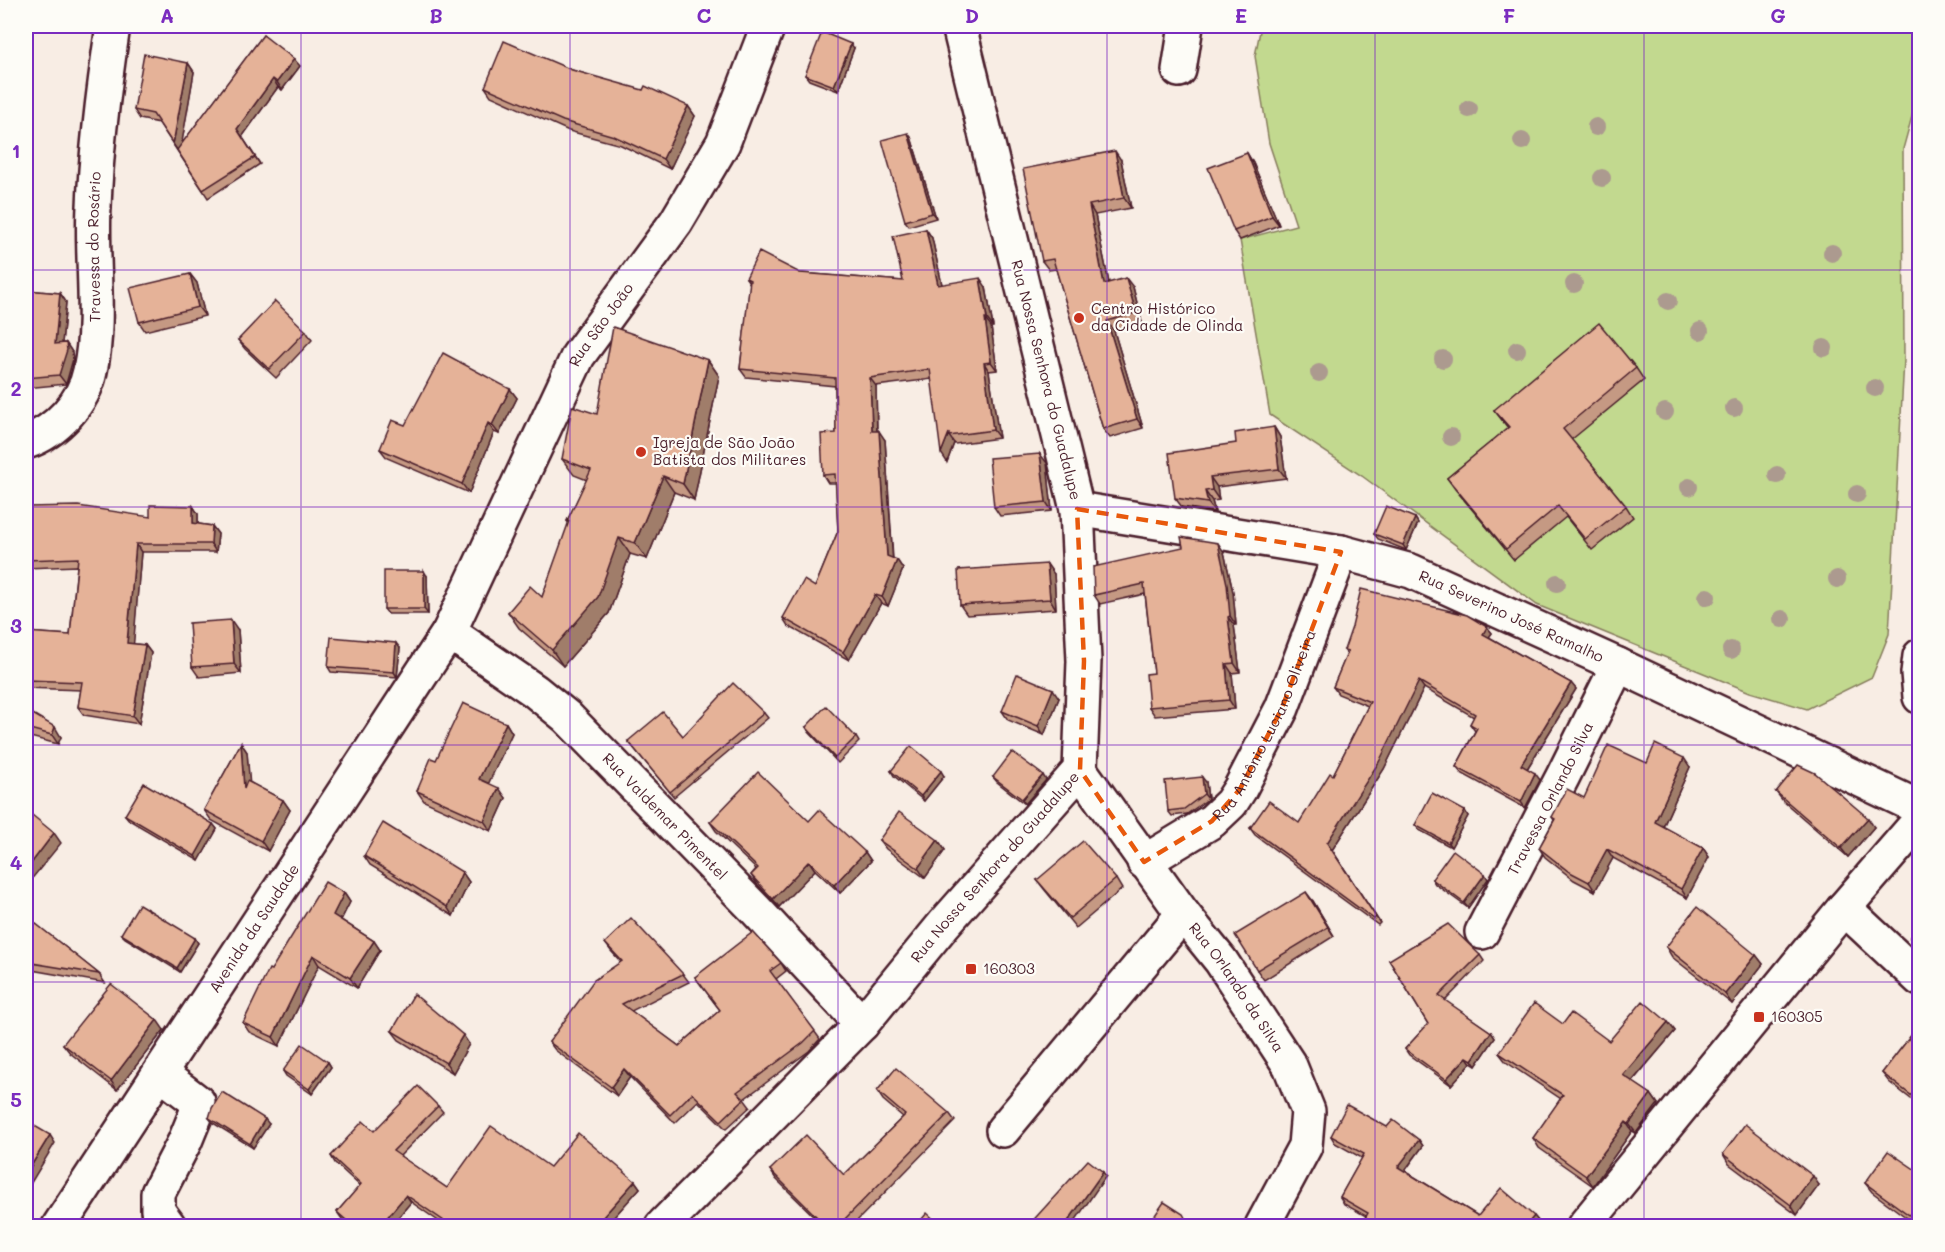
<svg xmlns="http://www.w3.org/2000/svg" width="1945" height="1252" font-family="Mali,sans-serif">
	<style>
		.green { fill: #c2d98f; stroke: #867c5d; stroke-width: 1.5 }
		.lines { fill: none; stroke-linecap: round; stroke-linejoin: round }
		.minor-casing { stroke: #4a1f2b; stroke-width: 38 }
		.major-casing { stroke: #4a1f2b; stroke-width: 38 }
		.minor { stroke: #fdfcf7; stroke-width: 33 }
		.major { stroke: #fdfcf7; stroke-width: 33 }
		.tree { fill: #ac9a8f }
		.wall { fill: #c59983; stroke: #4a1f2b; stroke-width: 1.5 }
		.shaded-wall { fill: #a07d6a; stroke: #4a1f2b; stroke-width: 1.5 }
		.building { fill: #e5b298; stroke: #4a1f2b; stroke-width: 1.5 }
		.marked { fill: none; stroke: #e8590c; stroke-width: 4.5; stroke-dasharray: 12 8; stroke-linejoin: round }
		.grid { fill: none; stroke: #7b2cbf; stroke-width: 1.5; stroke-opacity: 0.55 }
		.poi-dot { fill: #c8321e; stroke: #fdfcf7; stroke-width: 2 }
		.labels { text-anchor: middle; stroke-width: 4.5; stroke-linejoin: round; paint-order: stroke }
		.street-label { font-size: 15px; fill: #4a1f2b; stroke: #fdfcf7 }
		.poi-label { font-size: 15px; fill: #4a1f2b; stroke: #fdfcf7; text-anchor: start }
		.neatline { fill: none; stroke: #7b2cbf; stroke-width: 2 }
		.grid-label { font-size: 20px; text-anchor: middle; font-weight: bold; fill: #7b2cbf }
	</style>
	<rect width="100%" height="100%" fill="#f8ede4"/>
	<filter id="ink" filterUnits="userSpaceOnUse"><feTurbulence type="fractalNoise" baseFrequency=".0167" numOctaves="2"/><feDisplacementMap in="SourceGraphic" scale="12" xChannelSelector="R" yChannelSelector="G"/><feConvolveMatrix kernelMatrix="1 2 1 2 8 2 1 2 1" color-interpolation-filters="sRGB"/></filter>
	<g filter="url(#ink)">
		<!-- green -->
		<polygon class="green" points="1261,26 1919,26 1919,91 1903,149 1904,360 1889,634 1872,677 1807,709 1750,692 1537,605 1362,476 1270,415 1240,240 1296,225 1269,143 1255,56"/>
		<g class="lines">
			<!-- minor casing -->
			<g class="minor-casing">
				<g id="minor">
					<polyline points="1179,70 1186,26"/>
					<path id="s1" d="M26,442C56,432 84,402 90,371C101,321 91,258 94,207C96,146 104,86 113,26"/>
					<path id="s2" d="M1077,509L1341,552L1411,571L1618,665L1920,808"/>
					<path id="s3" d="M449,632L535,691L567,717L755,909L862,1024"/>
					<polyline points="1920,656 1918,673 1920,697"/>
					<path id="s4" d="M1080,770L1183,914L1221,961L1290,1066L1308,1111L1305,1146L1262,1226"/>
					<path id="s5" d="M1144,862L1212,821L1231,803L1240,789L1282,708L1341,552"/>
					<polyline points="1844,908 1920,979"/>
					<path id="s6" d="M1482,932L1563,776L1618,665"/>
					<polyline points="160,1073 198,1102 196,1114 185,1141 158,1193 158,1211 169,1226"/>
					<polyline points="1003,1130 1183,914"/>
					<path id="s7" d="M59,1226L449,632L578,356L676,222L723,143L768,26"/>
					<path id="s8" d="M662,1226L862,1024L944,924L1080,770L1084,661L1077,509L959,26"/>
				</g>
			</g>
			<!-- major casing -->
			<g class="major-casing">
				<polyline id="major" points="1584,1226 1844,908 1920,820"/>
			</g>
			<!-- minor -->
			<use href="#minor" class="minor"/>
			<!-- major -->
			<use href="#major" class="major"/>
		</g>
		<!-- trees -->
		<g class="tree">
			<circle cx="1469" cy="109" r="9"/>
			<circle cx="1596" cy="127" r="9"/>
			<circle cx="1522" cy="141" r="9"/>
			<circle cx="1602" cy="178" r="9"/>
			<circle cx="1832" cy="253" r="9"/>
			<circle cx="1574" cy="284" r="9"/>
			<circle cx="1668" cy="301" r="9"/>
			<circle cx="1700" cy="331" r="9"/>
			<circle cx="1824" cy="348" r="9"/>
			<circle cx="1517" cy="350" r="9"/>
			<circle cx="1443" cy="359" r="9"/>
			<circle cx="1319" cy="373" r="9"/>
			<circle cx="1875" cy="388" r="9"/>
			<circle cx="1734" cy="408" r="9"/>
			<circle cx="1665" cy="412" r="9"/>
			<circle cx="1451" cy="437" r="9"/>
			<circle cx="1777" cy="475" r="9"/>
			<circle cx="1689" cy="487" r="9"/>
			<circle cx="1857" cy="494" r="9"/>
			<circle cx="1837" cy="579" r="9"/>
			<circle cx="1557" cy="583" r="9"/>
			<circle cx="1707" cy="597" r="9"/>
			<circle cx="1782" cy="619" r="9"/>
			<circle cx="1731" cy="650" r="9"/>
		</g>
		<!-- wall -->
		<g class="wall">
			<polygon points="43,26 60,26 59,29"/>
			<polygon points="263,35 300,66 282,90 278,87 242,137 260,164 208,198 159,123 140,119 134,110 188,63 194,72 181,145"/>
			<polygon points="854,48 838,91 809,80 805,75"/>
			<polygon points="572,70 688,106 695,116 670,169 621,145 569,131 491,96 485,87"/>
			<polygon points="911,137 936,218 909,226 905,221"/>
			<polygon points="1247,153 1253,163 1279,225 1240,240 1234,231"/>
			<polygon points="1121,160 1131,208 1095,215 1109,283 1133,287 1142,323 1114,331 1143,428 1110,438 1103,429 1056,269 1049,270 1042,261"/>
			<polygon points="26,209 31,236 26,237"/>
			<polygon points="926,229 932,238 942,285 986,287 993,327 991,327 997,370 989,371 999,438 955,444 954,443 947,462 932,379 876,386 877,431 885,440 893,559 897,560 903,569 888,606 881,603 849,660 788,626 783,618 815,587 838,531 836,483 828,483 823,475 836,433 835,386 746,377 740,369 750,284 746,278 800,273 903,281"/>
			<polygon points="190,274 197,283 205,316 145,331 139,322"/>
			<polygon points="26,290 60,293 66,302 62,343 66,343 72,352 73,359 66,384 26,388"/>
			<polygon points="306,331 312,340 276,378 245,349 238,340"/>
			<polygon points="708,360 719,376 694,500 674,492 647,559 630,554 609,613 563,666 519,628 508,612 542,597 569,524 567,521 587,480 574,475 562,459 597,414"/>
			<polygon points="1636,368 1644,380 1571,440 1626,506 1633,517 1592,550 1566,517 1514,560 1455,489 1447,478 1508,428 1494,410"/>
			<polygon points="510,389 517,398 499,434 494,432 469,493 387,458 380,449 405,425"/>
			<polygon points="1274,427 1280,437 1286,478 1217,487 1219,500 1212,501 1215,512 1182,507 1175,498 1236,443"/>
			<polygon points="1047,463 1052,511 1000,516 994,507"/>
			<polygon points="193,506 198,514 198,524 212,526 218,534 216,552 141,552 133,644 145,645 151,653 139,724 84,715 78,707 81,690 26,688 26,632 70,635 77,566 26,568 26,507 150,517"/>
			<polygon points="1415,518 1418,523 1406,550 1378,539 1374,534"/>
			<polygon points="1224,552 1233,592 1236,625 1234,625 1240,672 1232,673 1235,709 1155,716 1149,707 1154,673 1145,594 1100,604 1094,595"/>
			<polygon points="1054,574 1056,609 967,615 960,605"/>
			<polygon points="427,576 428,614 388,614 384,609"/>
			<polygon points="1487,627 1492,633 1489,637 1571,683 1576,689 1527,769 1540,780 1525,808 1461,773 1456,767 1475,731 1470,724 1474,717 1424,688 1384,769 1332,850 1380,923 1378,925 1255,835 1250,828 1299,823 1333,775 1368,706 1338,694 1333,687 1347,654 1344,650"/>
			<polygon points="238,630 241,673 199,677 192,667"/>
			<polygon points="400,648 397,677 331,672 328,667"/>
			<polygon points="1059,698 1044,735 1008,720 1002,711"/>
			<polygon points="26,710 61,737 58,744 26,736"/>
			<polygon points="764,713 768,718 674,797 628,741 683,736"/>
			<polygon points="506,723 512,733 488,783 506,798 491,831 424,801 417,791 436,760"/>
			<polygon points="806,727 856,737 859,742 838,763 809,732"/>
			<polygon points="241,743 247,752 249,782 283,800 290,810 268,851 211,820 204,810"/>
			<polygon points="1647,763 1690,767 1663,827 1703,848 1709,857 1687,898 1613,858 1595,891 1574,880 1545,857 1539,848 1554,820 1552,817"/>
			<polygon points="891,771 944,776 924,801 894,776"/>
			<polygon points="993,777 1046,780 1025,804 997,782"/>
			<polygon points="1206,782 1208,799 1187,814 1172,816 1168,811"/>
			<polygon points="1776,792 1874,827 1848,857 1783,801"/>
			<polygon points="1465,811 1468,816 1451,847 1419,830 1415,825"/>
			<polygon points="125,815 213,824 217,829 199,861 129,820"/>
			<polygon points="809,821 865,852 871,861 840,893 815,870 779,907 757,884 751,875 756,869 716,831 710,822"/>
			<polygon points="879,840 938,840 945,850 925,878 886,849"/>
			<polygon points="364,856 462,872 469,882 453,916 370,865"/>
			<polygon points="1116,879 1122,889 1076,928 1044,889 1037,880"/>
			<polygon points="1432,879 1488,879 1468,908 1435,884"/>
			<polygon points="344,893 350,902 341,920 374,941 380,950 357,988 319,965 279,1046 249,1032 243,1023 271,970"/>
			<polygon points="1313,901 1334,936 1264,980 1257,970"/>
			<polygon points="26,916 99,974 105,983 26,969"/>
			<polygon points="1920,927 1920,949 1916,946 1910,938"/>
			<polygon points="121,934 195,938 198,943 180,972 125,938"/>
			<polygon points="605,943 683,974 689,982 631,1011 679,1046 720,1010 695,977 781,963 786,971 776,979 820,1039 809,1051 744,1099 750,1107 726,1129 698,1101 675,1123 630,1077 617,1096 555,1050 549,1042 621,962 611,951"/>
			<polygon points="1666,947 1756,955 1763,964 1732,1004 1672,957"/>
			<polygon points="1480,955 1484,961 1445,1001 1491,1032 1495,1038 1476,1066 1471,1063 1451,1085 1409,1055 1405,1049 1428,1024 1389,960"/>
			<polygon points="1668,1022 1675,1031 1632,1082 1651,1094 1658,1104 1636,1133 1632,1131 1593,1186 1539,1148 1533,1138 1561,1099 1506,1062 1499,1053 1609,1041"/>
			<polygon points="1920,1024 1920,1106 1889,1082 1882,1073"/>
			<polygon points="164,1030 117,1090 70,1053 63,1044"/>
			<polygon points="392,1031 469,1044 453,1073 399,1040"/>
			<polygon points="328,1062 331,1067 312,1094 286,1076 283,1071"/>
			<polygon points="877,1091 949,1113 955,1121 851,1227 825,1227 776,1179 770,1170 844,1175 903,1117 883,1100"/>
			<polygon points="438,1106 443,1112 400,1156 447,1188 550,1167 635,1181 640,1188 605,1227 447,1227 411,1202 390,1227 351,1227 342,1219 337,1212 360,1186 335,1163 331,1156 374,1131"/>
			<polygon points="209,1118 269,1124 253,1148 213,1123"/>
			<polygon points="1387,1127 1419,1140 1423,1146 1405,1171 1478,1216 1534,1216 1539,1222 1535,1227 1360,1227 1366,1216 1344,1204 1340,1197 1362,1158 1335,1143 1331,1136"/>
			<polygon points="1723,1154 1819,1185 1797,1215 1729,1164"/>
			<polygon points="1920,1166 1920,1226 1918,1226 1872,1192 1865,1183 1916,1170"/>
		</g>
		<!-- shaded-wall -->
		<g class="shaded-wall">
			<polygon points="851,44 854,48 838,91 834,86"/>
			<polygon points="294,59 300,66 282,90 277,82"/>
			<polygon points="188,63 194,72 180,154 173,144"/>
			<polygon points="273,79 278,87 242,137 260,164 237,129"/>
			<polygon points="688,106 695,116 670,169 663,159"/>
			<polygon points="908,133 911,137 936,218 932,213"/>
			<polygon points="1115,151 1121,160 1131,208 1124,198"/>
			<polygon points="1247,153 1253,163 1279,225 1272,216"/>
			<polygon points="1089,205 1095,215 1111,293 1104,284"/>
			<polygon points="26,209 31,236 27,231 26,222"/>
			<polygon points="926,229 932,238 944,294 938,285"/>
			<polygon points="190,274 197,283 205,316 198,307"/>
			<polygon points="980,278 986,287 993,327 987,319"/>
			<polygon points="1126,278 1133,287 1142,323 1136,313"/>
			<polygon points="60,293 66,302 61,353 55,344"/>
			<polygon points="985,319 991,327 997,370 991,362"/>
			<polygon points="1107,321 1114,331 1143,428 1137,419"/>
			<polygon points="66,343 72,352 73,359 66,384 59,375"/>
			<polygon points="708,360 719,376 694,500 683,484"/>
			<polygon points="984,363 989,371 999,438 993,430"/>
			<polygon points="870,378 876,386 877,440 872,431"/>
			<polygon points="510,389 517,398 499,434 492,425"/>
			<polygon points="488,423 494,432 469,493 462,484"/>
			<polygon points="1274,427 1280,437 1286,478 1279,469"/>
			<polygon points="879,431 885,440 893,565 887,556"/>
			<polygon points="949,433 949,436 954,443 947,462 941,453"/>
			<polygon points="1040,454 1047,463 1052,511 1046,502"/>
			<polygon points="663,476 674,492 647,559 635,543"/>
			<polygon points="1210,477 1217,487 1219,500 1212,490"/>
			<polygon points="1205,491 1212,501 1215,512 1208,503"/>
			<polygon points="193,506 198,514 198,531 193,523"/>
			<polygon points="1415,518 1418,523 1406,550 1403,545"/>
			<polygon points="212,526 218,534 216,552 211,544"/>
			<polygon points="619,538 630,554 609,613 563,666 552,650"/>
			<polygon points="1218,543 1224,552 1233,592 1236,625 1230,616"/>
			<polygon points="136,544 141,552 133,651 127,643"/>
			<polygon points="897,560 903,569 888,606 882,597"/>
			<polygon points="1047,564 1054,574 1056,609 1050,599"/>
			<polygon points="424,571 427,576 428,614 424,609"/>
			<polygon points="875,595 881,603 849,660 843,652"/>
			<polygon points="1228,617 1234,625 1240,672 1234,663"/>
			<polygon points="231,620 238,630 241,673 234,664"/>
			<polygon points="1487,627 1492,633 1487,640 1483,634"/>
			<polygon points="396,643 400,648 397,677 394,672"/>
			<polygon points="145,645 151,653 139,724 133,716"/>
			<polygon points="1226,664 1232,673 1235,709 1229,700"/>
			<polygon points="1419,681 1424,688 1384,769 1332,850 1380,923 1327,843"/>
			<polygon points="1571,683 1576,689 1525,772 1521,765"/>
			<polygon points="1053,689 1059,698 1044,735 1038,726"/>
			<polygon points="506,723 512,733 486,789 479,779"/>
			<polygon points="55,727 61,737 58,744 52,735"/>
			<polygon points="241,743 247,752 251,798 244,789"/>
			<polygon points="1684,758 1690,767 1661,831 1655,822"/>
			<polygon points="941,771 944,776 924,801 921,796"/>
			<polygon points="1535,773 1540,780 1525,808 1521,802"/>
			<polygon points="1043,775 1046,780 1025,804 1022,799"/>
			<polygon points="1202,777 1206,782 1208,799 1204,794"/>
			<polygon points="499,788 506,798 491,831 484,821"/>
			<polygon points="283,800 290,810 268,851 261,841"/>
			<polygon points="1465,811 1468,816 1451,847 1448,843"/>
			<polygon points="1868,818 1874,827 1848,857 1841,848"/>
			<polygon points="213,824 217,829 199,861 195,856"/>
			<polygon points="54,833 61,843 30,881 26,874 26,870"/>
			<polygon points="938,840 945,850 925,878 918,868"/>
			<polygon points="1703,848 1709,857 1687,898 1681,889"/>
			<polygon points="1607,849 1613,858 1595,891 1589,882"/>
			<polygon points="865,852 871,861 840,893 834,885"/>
			<polygon points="809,861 815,870 779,907 773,899"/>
			<polygon points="462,872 469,882 453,916 447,907"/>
			<polygon points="1485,874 1488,879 1468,908 1464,903"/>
			<polygon points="1306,892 1313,901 1334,936 1328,927"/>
			<polygon points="344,893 350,902 339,924 333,915"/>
			<polygon points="195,938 198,943 180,972 177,968"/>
			<polygon points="374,941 380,950 357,988 350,978"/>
			<polygon points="313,955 319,965 279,1046 273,1037"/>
			<polygon points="1756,955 1763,964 1732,1004 1725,994"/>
			<polygon points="157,1020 164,1030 117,1090 111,1081"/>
			<polygon points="1668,1022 1675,1031 1629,1085 1623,1075"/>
			<polygon points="1491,1032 1495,1038 1476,1066 1472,1060"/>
			<polygon points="463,1035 469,1044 453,1073 446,1063"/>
			<polygon points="1467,1057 1471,1063 1451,1085 1446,1079"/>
			<polygon points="328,1062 331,1067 312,1094 309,1089"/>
			<polygon points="624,1069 630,1077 617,1096 611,1087"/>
			<polygon points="1651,1094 1658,1104 1636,1133 1629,1124"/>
			<polygon points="265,1119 269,1124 253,1148 250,1144"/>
			<polygon points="1626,1122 1632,1131 1593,1186 1586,1176"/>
			<polygon points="50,1135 55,1143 26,1191 26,1174"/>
			<polygon points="1419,1140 1423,1146 1403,1173 1398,1167"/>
			<polygon points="1103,1172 1106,1176 1071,1227 1064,1227"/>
			<polygon points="1813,1176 1819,1185 1797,1215 1791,1205"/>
			<polygon points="635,1181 640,1188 605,1227 594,1227"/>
			<polygon points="406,1195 411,1202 390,1227 379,1227"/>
			<polygon points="1534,1216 1539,1222 1535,1227 1525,1227"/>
		</g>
		<!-- building -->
		<g class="building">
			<polygon points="822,32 851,44 834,86 805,75"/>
			<polygon points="263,35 294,59 277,82 273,79 237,129 255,157 203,190 177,150"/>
			<polygon points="504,41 572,70 643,90 645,86 688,106 663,159 614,136 563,121 485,87"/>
			<polygon points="144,54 188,63 173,144 153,114 134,110"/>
			<polygon points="908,133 932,213 905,221 882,140"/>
			<polygon points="1115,151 1124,198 1089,205 1104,284 1126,278 1136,313 1107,321 1137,419 1103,429 1053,259 1042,261 1023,169"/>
			<polygon points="1247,153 1272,216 1234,231 1208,168"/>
			<polygon points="926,229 938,285 980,278 987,319 985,319 991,362 984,363 993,430 949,436 949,433 941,453 930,369 870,378 872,431 879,431 887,556 897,560 882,597 875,595 843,652 783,618 804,580 815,587 838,531 835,474 823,475 821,434 836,433 835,378 740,369 750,280 746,278 759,252 800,273 903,281 893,236"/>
			<polygon points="190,274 198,307 139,322 130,288"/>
			<polygon points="26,290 60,293 55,344 66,343 67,350 59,375 26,378"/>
			<polygon points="275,301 306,331 269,369 238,340"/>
			<polygon points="1599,323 1636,368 1563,429 1626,506 1585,539 1558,506 1506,549 1447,478 1509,427 1494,410"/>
			<polygon points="613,327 708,360 683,484 663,476 635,543 619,538 598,597 552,650 508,612 530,586 542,597 569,521 567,521 591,470 562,459 572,406 597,414"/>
			<polygon points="443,353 510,389 492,425 488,423 462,484 380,449 392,420 405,425"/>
			<polygon points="1274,427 1279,469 1210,477 1212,490 1205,491 1208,503 1175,498 1169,453 1236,443 1235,433"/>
			<polygon points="1040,454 1046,502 994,507 989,458"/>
			<polygon points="150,505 193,506 193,523 212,526 211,544 136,544 127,643 145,645 133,716 78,707 82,682 26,680 26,632 70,635 78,558 26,560 26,507 78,506 150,517"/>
			<polygon points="1386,506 1415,518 1403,545 1374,534"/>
			<polygon points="1181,537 1218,543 1227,584 1230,616 1228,617 1234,663 1226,664 1229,700 1149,707 1146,674 1154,673 1144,584 1094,595 1093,567 1183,547"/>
			<polygon points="1047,564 1050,599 960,605 958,570"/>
			<rect x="384" y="571" width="40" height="38"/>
			<polygon points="1361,589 1467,615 1487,627 1483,634 1571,683 1521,765 1535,773 1521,802 1456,767 1477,728 1470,724 1475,714 1419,681 1379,762 1327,843 1376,917 1374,919 1250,828 1269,801 1299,823 1330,773 1333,775 1370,702 1333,687 1348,651 1344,650 1352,627"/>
			<polygon points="231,620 234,664 192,667 189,623"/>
			<polygon points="331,637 396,643 394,672 328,667"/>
			<polygon points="1017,674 1053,689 1038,726 1002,711"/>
			<polygon points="733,683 764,713 670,792 628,741 663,712 683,736"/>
			<polygon points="463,703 506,723 479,779 499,788 484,821 417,791 431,758 436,760"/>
			<polygon points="826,706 856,737 835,758 806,727"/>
			<polygon points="26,710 55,727 52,735 26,728"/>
			<polygon points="241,743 244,789 247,781 283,800 261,841 204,810"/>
			<polygon points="1655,744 1684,758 1655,822 1703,848 1681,889 1607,849 1589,882 1568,871 1539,848 1555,819 1552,817 1567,789 1584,798 1608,745 1647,763"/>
			<polygon points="911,746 941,771 921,796 891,771"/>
			<polygon points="1012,752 1043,775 1022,799 993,777"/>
			<polygon points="1798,765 1815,773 1868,818 1841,848 1776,792"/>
			<polygon points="758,772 809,821 819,810 865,852 834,885 809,861 773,899 751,875 758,868 710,822"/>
			<polygon points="1202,777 1204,794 1184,809 1168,811 1165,781"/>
			<polygon points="144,783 213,824 195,856 125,815"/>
			<polygon points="1432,793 1465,811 1448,843 1415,825"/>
			<polygon points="26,810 54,833 26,870"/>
			<polygon points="899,812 938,840 918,868 879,840"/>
			<polygon points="383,823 462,872 447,907 364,856"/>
			<polygon points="1083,841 1116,879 1070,918 1037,880"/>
			<polygon points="1453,850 1485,874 1464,903 1432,879"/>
			<polygon points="325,882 344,893 333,915 374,941 350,978 313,955 273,1037 243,1023 269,969 271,970"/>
			<polygon points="1306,892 1328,927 1257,970 1235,935"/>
			<polygon points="139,904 195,938 177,968 121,934"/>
			<polygon points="1697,907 1756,955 1725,994 1666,947"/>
			<polygon points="26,916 99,974 26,962"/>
			<polygon points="631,918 683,974 622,1004 679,1046 720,1010 695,977 753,932 781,963 770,971 815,1031 803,1043 737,1092 744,1099 721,1121 692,1093 670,1115 624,1069 611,1087 549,1042 594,980 622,961 605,943"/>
			<polygon points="1448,924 1480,955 1439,996 1491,1032 1472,1060 1467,1057 1446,1079 1405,1049 1428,1024 1389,960"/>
			<polygon points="1920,927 1920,946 1910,938"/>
			<polygon points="111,984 157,1020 111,1081 63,1044"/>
			<polygon points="414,994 463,1035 446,1063 392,1031"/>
			<polygon points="1643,1001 1668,1022 1623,1075 1651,1094 1629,1124 1626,1122 1586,1176 1533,1138 1563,1095 1499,1053 1534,1003 1563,1024 1571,1013 1609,1041"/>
			<polygon points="1920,1024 1920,1102 1882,1073"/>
			<polygon points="302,1044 328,1062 309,1089 283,1071"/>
			<polygon points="896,1068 949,1113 837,1227 827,1227 770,1170 806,1135 844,1175 905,1115 877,1091"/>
			<polygon points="418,1086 438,1106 393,1151 447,1188 491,1126 550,1167 578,1133 635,1181 594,1227 453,1227 406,1195 379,1227 354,1227 337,1212 361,1184 331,1156 363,1121 374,1131"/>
			<polygon points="222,1092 265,1119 250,1144 209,1118 212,1108"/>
			<polygon points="1347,1105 1387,1127 1393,1120 1419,1140 1398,1167 1478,1216 1501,1188 1534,1216 1525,1227 1360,1227 1368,1213 1340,1197 1364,1154 1331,1136"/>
			<polygon points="26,1121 50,1135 26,1174"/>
			<polygon points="1745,1124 1813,1176 1791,1205 1723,1154"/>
			<polygon points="1888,1151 1916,1170 1920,1166 1920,1217 1912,1217 1865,1183"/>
			<polygon points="1088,1160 1103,1172 1064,1227 1027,1227"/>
			<polygon points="1164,1202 1183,1214 1190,1227 1147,1227"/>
			<polygon points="927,1213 942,1227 915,1227"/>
		</g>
	</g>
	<!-- marked area -->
	<path class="marked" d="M1077,509L1341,552L1282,708L1240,789L1212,821L1144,862L1080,770L1084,661Z"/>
	<!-- grid -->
	<path class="grid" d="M301,26V1226M570,26V1226M838,26V1226M1107,26V1226M1375,26V1226M1644,26V1226M26,270H1920M26,507H1920M26,745H1920M26,982H1920"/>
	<!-- markers -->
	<g class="poi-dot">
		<circle cx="1079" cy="318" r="6"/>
		<circle cx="641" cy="452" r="6"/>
		<rect x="965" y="963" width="12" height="12" rx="3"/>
		<rect x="1753" y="1011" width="12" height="12" rx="3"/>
	</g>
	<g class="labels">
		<!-- street labels -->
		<g class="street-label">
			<text dy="5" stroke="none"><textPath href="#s1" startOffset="224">Travessa do Rosário</textPath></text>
			<text dy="5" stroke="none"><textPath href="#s7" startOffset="1054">Rua São João</textPath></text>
			<text transform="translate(1046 380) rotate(76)" y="5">Rua Nossa Senhora do Guadalupe</text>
			<text dy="5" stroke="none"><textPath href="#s2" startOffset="450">Rua Severino José Ramalho</textPath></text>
			<text dy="5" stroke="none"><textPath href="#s5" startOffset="190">Rua Antônio Luciano Oliveira</textPath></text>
			<text dy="5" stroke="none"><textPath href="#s6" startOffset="150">Travessa Orlando Silva</textPath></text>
			<text dy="5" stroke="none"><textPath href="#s3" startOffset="285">Rua Valdemar Pimentel</textPath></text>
			<text dy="5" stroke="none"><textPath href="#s8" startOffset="490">Rua Nossa Senhora do Guadalupe</textPath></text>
			<text dy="5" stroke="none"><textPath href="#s7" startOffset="356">Avenida da Saudade</textPath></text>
			<text dy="5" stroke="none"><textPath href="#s4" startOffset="268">Rua Orlando da Silva</textPath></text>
		</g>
		<!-- poi labels -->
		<g class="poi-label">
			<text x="1091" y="314">Centro Histórico<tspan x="1091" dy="17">da Cidade de Olinda</tspan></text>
			<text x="653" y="448">Igreja de São João<tspan x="653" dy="17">Batista dos Militares</tspan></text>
			<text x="983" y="974">160303</text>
			<text x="1771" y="1022">160305</text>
		</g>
	</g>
	<!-- margin -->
	<rect width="1945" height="1252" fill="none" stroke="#fdfcf7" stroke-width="66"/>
	<rect x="33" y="33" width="1879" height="1186" class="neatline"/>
	<g class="grid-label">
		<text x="167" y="23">A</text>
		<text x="436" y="23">B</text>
		<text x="704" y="23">C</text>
		<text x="972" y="23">D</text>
		<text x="1241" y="23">E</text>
		<text x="1509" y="23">F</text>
		<text x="1778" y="23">G</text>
		<text x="16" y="158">1</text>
		<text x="16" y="396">2</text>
		<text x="16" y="633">3</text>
		<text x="16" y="870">4</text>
		<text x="16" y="1107">5</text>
	</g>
</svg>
